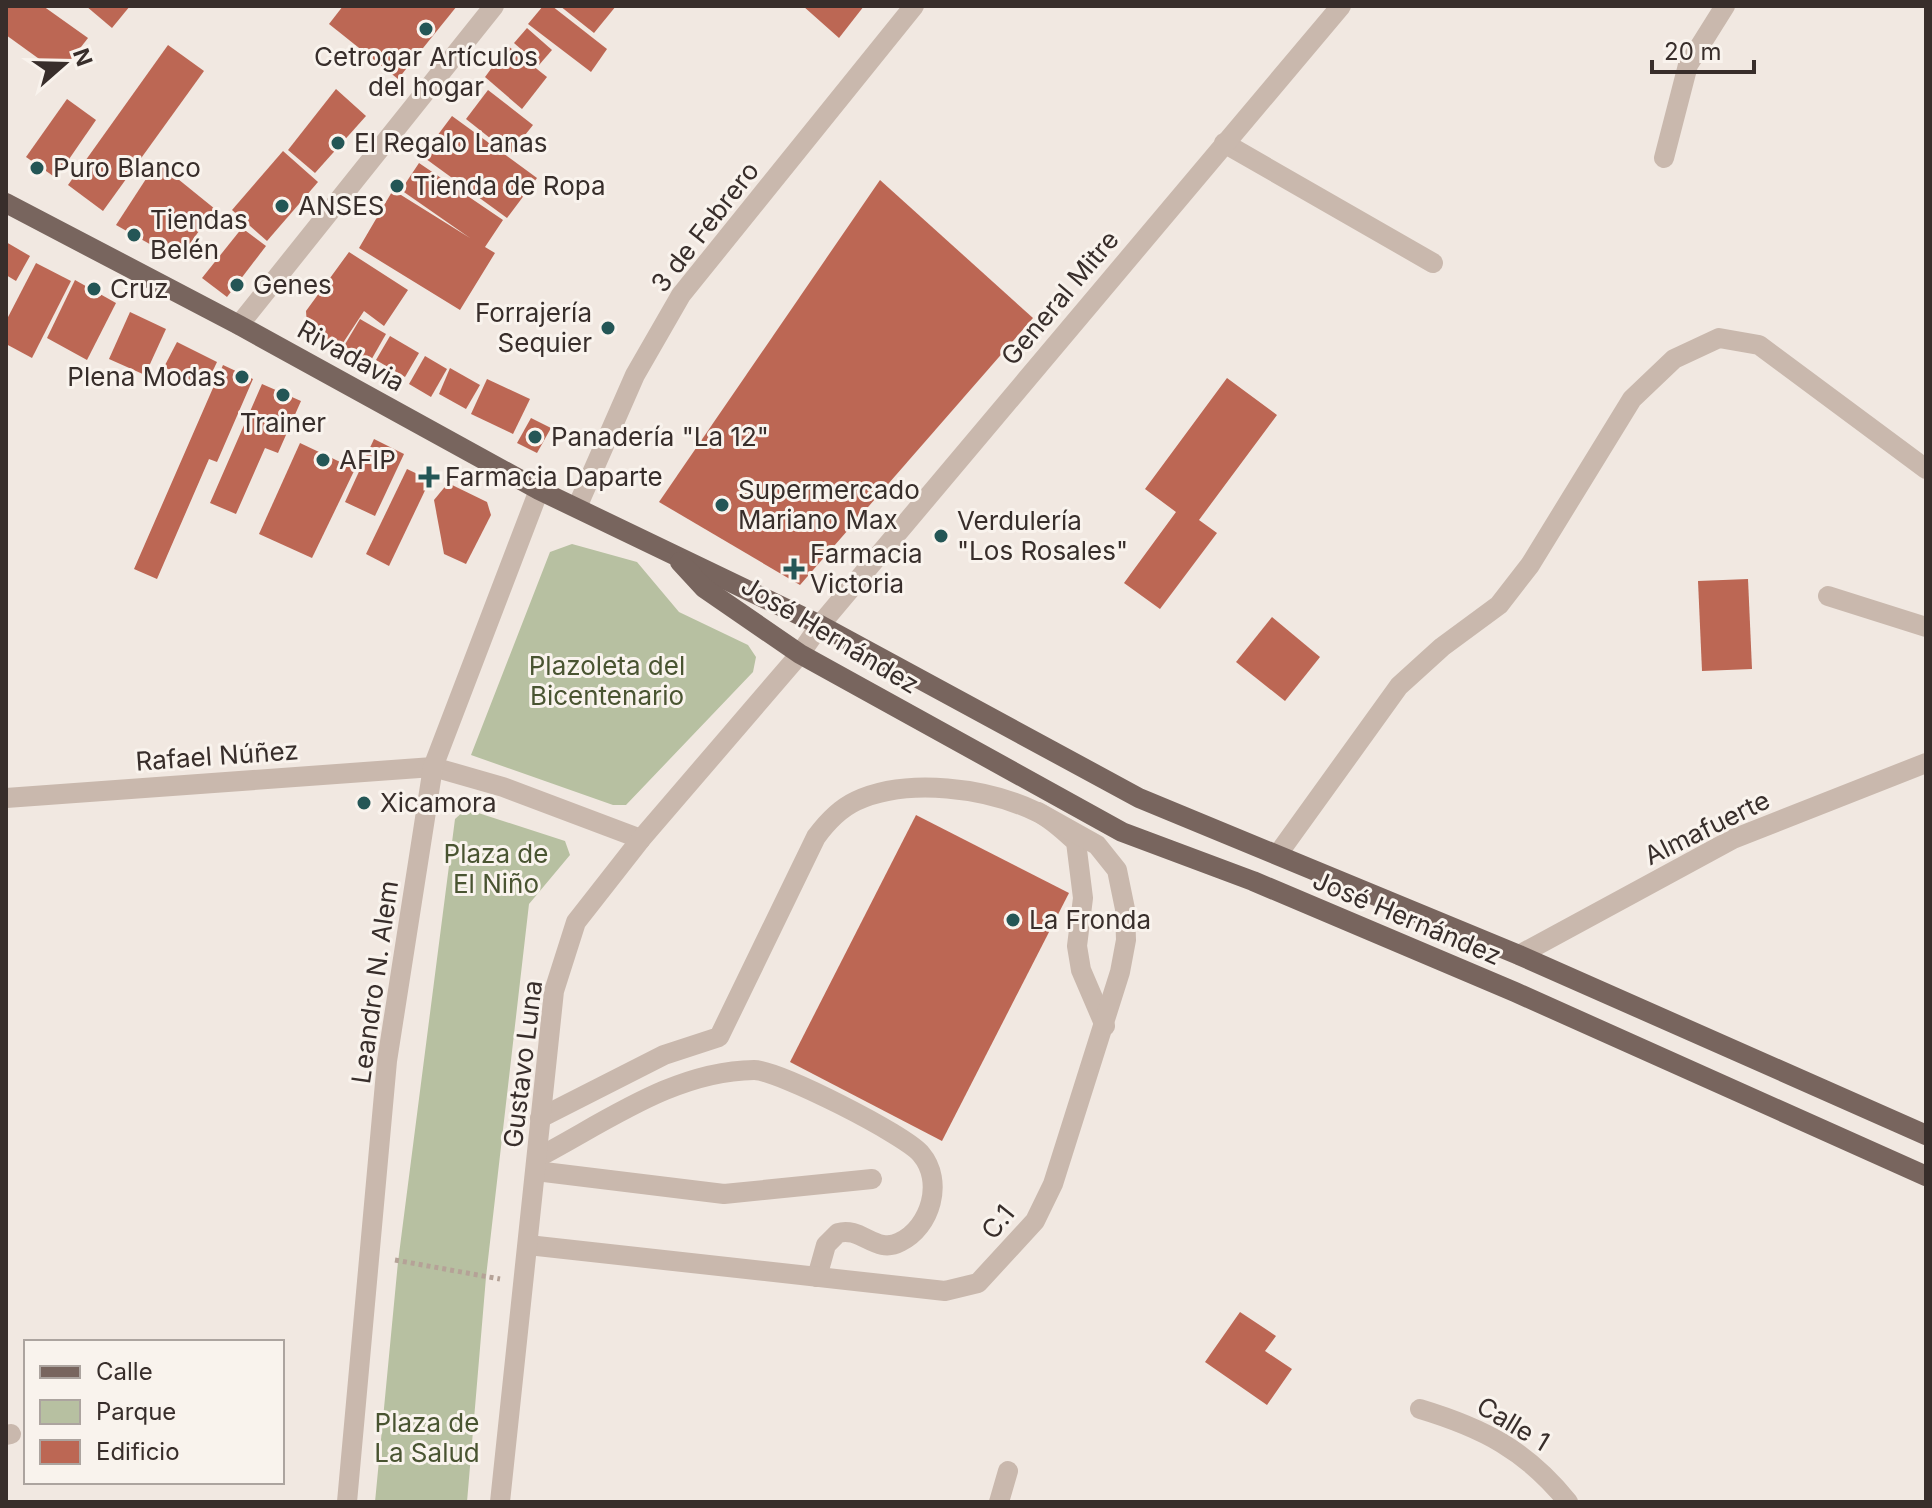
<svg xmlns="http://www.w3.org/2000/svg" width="1932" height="1508" font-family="Inter,sans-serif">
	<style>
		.green { fill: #b7c0a1 }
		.building { fill: #bc6754 }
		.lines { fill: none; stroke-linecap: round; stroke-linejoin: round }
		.path { stroke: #b5a297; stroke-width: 5; stroke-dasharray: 4 4; stroke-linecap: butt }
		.minor { stroke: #c9b8ad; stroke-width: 20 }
		.major { stroke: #78655e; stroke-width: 20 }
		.poi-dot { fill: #245656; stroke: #f9f3ed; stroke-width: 3 }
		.labels { text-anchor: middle; stroke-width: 6; stroke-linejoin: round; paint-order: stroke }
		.poi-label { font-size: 26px; fill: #382e2b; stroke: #f9f3ed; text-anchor: start }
		.street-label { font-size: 26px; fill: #382e2b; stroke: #f9f3ed }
		.park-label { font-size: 26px; fill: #495431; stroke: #f9f3ed }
	</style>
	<rect width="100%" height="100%" fill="#f1e8e1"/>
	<!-- green -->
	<g class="green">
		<polygon points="572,544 637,562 679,612 748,645 756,657 753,672 626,805 613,805 471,755 550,552"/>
		<polygon points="466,809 565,841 570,855 529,904 486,1277 467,1502 375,1502 398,1262 455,819"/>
	</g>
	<!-- building -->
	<g class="building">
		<polygon points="6,6 43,6 88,38 60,74 6,35"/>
		<polygon points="86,6 130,6 112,28"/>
		<polygon points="343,6 457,6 398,79 329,24"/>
		<polygon points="543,6 552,6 607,49 591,72 528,24"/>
		<polygon points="560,6 616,6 594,33"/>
		<polygon points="803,6 864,6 839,38"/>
		<polygon points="527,28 552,50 539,65 514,43"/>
		<polygon points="168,45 204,71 103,211 68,185"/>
		<polygon points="508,46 547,77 522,109 485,77"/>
		<polygon points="336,89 366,116 315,173 288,150"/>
		<polygon points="488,90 533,125 510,154 466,119"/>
		<polygon points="67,99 96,120 56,178 26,157"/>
		<polygon points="452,116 537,178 507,218 422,156"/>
		<polygon points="283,151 318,182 267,241 232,210"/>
		<polygon points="157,162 215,209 178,260 116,225"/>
		<polygon points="419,163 503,220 485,247 495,253 460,310 359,248 393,190 470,238 401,190"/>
		<polygon points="880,180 1033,318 800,585 659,502"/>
		<polygon points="242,228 266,246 227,297 202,278"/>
		<polygon points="6,242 30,256 16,281 6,275"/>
		<polygon points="349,252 408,290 384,326 364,311 339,349 307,326 306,311"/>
		<polygon points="36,263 71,281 32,358 6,344 6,321"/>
		<polygon points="75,280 116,303 87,360 47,338"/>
		<polygon points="130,312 166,329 145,375 109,359"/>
		<polygon points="360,319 386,334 370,362 344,346"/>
		<polygon points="390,336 419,353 405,377 376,360"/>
		<polygon points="177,342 217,362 205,387 164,367"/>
		<polygon points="425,356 447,369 431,397 409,384"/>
		<polygon points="223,365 253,379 217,462 209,459 157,579 134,569"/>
		<polygon points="450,368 480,385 466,409 439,394"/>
		<polygon points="1227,378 1277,415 1199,520 1217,533 1160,609 1124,583 1176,512 1145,489"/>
		<polygon points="487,379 530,399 513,434 471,414"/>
		<polygon points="262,384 301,401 278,453 265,448 236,514 210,503"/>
		<polygon points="531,418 551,428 537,453 517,443"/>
		<polygon points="374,439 404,454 375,516 345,502"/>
		<polygon points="300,443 355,469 312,558 259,534"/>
		<polygon points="407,469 430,480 389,566 366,554"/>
		<polygon points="448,483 487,502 491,515 466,564 444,554 434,500"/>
		<polygon points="1748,579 1752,669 1702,671 1698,581"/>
		<polygon points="1272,617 1320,657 1285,701 1236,662"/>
		<polygon points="916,815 1069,893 942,1141 790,1062"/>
		<polygon points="1240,1312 1276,1336 1265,1351 1292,1369 1267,1405 1205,1362"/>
	</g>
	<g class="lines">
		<!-- path -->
		<polyline class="path" points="395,1260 500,1279"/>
		<!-- minor -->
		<g class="minor">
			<polyline points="1224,143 1433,263"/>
			<polyline points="1664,158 1688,65 1725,6"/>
			<polyline points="239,325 494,6"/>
			<polyline points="578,505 635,375 681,295 914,6"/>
			<polyline points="1828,596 1926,627"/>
			<polyline points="6,798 433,767 503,787 641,839"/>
			<polyline points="1278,854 1399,686 1442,647 1499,605 1530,565 1632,399 1674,359 1719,338 1759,345 1926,469"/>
			<polyline points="1519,955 1733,839 1926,763"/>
			<path d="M540,1118L664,1055L719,1037L816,837C827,822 839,809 856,801C908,777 987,788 1037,812C1052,819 1064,831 1076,842L1083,898L1077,946L1081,970L1105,1026"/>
			<path d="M537,1158C606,1122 674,1071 754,1070C778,1070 906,1135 921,1154C944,1181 931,1227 900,1242C876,1255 861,1226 838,1233L826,1245L817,1277"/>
			<polyline points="536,1171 724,1194 872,1179"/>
			<polyline points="528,1245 945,1291 978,1283 1035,1221 1053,1184 1120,972 1126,940 1125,909 1117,870 1097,845 1038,812"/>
			<path d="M1420,1409C1483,1428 1526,1450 1568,1502"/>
			<polyline points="6,1435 11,1434"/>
			<polyline points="347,1502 387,1061 433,767 539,490"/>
			<polyline points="500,1502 554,991 576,922 641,839 800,654 820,625 1341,6"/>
			<polyline points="999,1502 1008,1471"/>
		</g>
		<!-- major -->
		<g class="major">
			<polyline points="6,203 239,325 539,490 820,625 1139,798 1519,955 1926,1135"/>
			<polyline points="680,562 704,588 800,654 1122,832 1253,881 1515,992 1926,1176"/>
		</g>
	</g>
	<!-- markers -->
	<g class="poi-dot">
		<circle cx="426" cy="29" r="8"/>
		<circle cx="338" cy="143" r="8"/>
		<circle cx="37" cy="168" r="8"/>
		<circle cx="397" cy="186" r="8"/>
		<circle cx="282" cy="206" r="8"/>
		<circle cx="134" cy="235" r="8"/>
		<circle cx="237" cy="285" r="8"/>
		<circle cx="94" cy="289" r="8"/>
		<circle cx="608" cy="328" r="8"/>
		<circle cx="242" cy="377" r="8"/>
		<circle cx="283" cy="395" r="8"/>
		<circle cx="535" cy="437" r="8"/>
		<circle cx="323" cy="460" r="8"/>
		<path d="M425 465h8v8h8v8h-8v8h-8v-8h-8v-8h8z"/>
		<circle cx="722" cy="505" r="8"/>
		<circle cx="941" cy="536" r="8"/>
		<path d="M790 557h8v8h8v8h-8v8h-8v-8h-8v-8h8z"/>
		<circle cx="364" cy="803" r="8"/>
		<circle cx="1013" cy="920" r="8"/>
	</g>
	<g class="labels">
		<!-- poi labels -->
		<g class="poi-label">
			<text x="426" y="66" text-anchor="middle">Cetrogar Artículos<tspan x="426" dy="30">del hogar</tspan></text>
			<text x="354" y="152">El Regalo Lanas</text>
			<text x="53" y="177">Puro Blanco</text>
			<text x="413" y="195">Tienda de Ropa</text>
			<text x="298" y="215">ANSES</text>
			<text x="150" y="229">Tiendas<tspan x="150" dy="30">Belén</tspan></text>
			<text x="253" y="294">Genes</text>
			<text x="110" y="298">Cruz</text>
			<text x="592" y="322" text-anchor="end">Forrajería<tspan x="592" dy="30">Sequier</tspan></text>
			<text x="226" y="386" text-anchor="end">Plena Modas</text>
			<text x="283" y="432" text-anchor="middle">Trainer</text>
			<text x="551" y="446">Panadería "La 12"</text>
			<text x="339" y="469">AFIP</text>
			<text x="445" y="486">Farmacia Daparte</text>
			<text x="738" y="499">Supermercado<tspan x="738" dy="30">Mariano Max</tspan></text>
			<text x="957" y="530">Verdulería<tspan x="957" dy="30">"Los Rosales"</tspan></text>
			<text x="810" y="563">Farmacia<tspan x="810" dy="30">Victoria</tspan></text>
			<text x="380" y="812">Xicamora</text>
			<text x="1029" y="929">La Fronda</text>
		</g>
		<!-- street labels -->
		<g class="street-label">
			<text transform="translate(705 227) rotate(-52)" y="9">3 de Febrero</text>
			<text transform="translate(1060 298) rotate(-50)" y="9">General Mitre</text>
			<text transform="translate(351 356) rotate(29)" y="9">Rivadavia</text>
			<text transform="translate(830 635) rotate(31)" y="9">José Hernández</text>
			<text transform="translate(217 756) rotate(-4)" y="9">Rafael Núñez</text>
			<text transform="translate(1707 828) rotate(-26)" y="9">Almafuerte</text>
			<text transform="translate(1407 918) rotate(23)" y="9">José Hernández</text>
			<text transform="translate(375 982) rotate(-82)" y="9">Leandro N. Alem</text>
			<text transform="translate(523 1064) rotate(-83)" y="9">Gustavo Luna</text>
			<text transform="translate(998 1222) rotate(-51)" y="9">C.1</text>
			<text transform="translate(1513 1424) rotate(31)" y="9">Calle 1</text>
		</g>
		<!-- park labels -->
		<g class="park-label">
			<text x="607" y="675">Plazoleta del<tspan x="607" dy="30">Bicentenario</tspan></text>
			<text x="496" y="863">Plaza de<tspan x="496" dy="30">El Niño</tspan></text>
			<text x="427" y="1432">Plaza de<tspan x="427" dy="30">La Salud</tspan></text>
		</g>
	</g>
	<!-- border -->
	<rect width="1932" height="1508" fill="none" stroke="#382e2b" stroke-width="16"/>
	<!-- legend -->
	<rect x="24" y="1340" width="260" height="144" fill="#f9f3ed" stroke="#aca49f" stroke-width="2"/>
	<rect x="40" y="1366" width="40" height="12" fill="#78655e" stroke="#aca49f" stroke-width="2"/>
	<text x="96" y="1380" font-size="24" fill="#382e2b">Calle</text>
	<rect x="40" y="1400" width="40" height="24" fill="#b7c0a1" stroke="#aca49f" stroke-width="2"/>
	<text x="96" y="1420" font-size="24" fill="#382e2b">Parque</text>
	<rect x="40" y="1440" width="40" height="24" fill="#bc6754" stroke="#aca49f" stroke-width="2"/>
	<text x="96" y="1460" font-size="24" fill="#382e2b">Edificio</text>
	<!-- north arrow -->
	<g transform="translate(64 64) rotate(70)" stroke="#f9f3ed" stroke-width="6" paint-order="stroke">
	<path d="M0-6L14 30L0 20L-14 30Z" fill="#382e2b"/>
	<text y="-12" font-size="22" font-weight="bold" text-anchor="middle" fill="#382e2b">N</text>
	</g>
	<!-- scale -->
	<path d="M1652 60v12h102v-12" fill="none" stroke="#382e2b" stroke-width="4"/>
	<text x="1664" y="60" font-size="24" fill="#382e2b" stroke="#f9f3ed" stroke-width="6" paint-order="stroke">20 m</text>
</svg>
